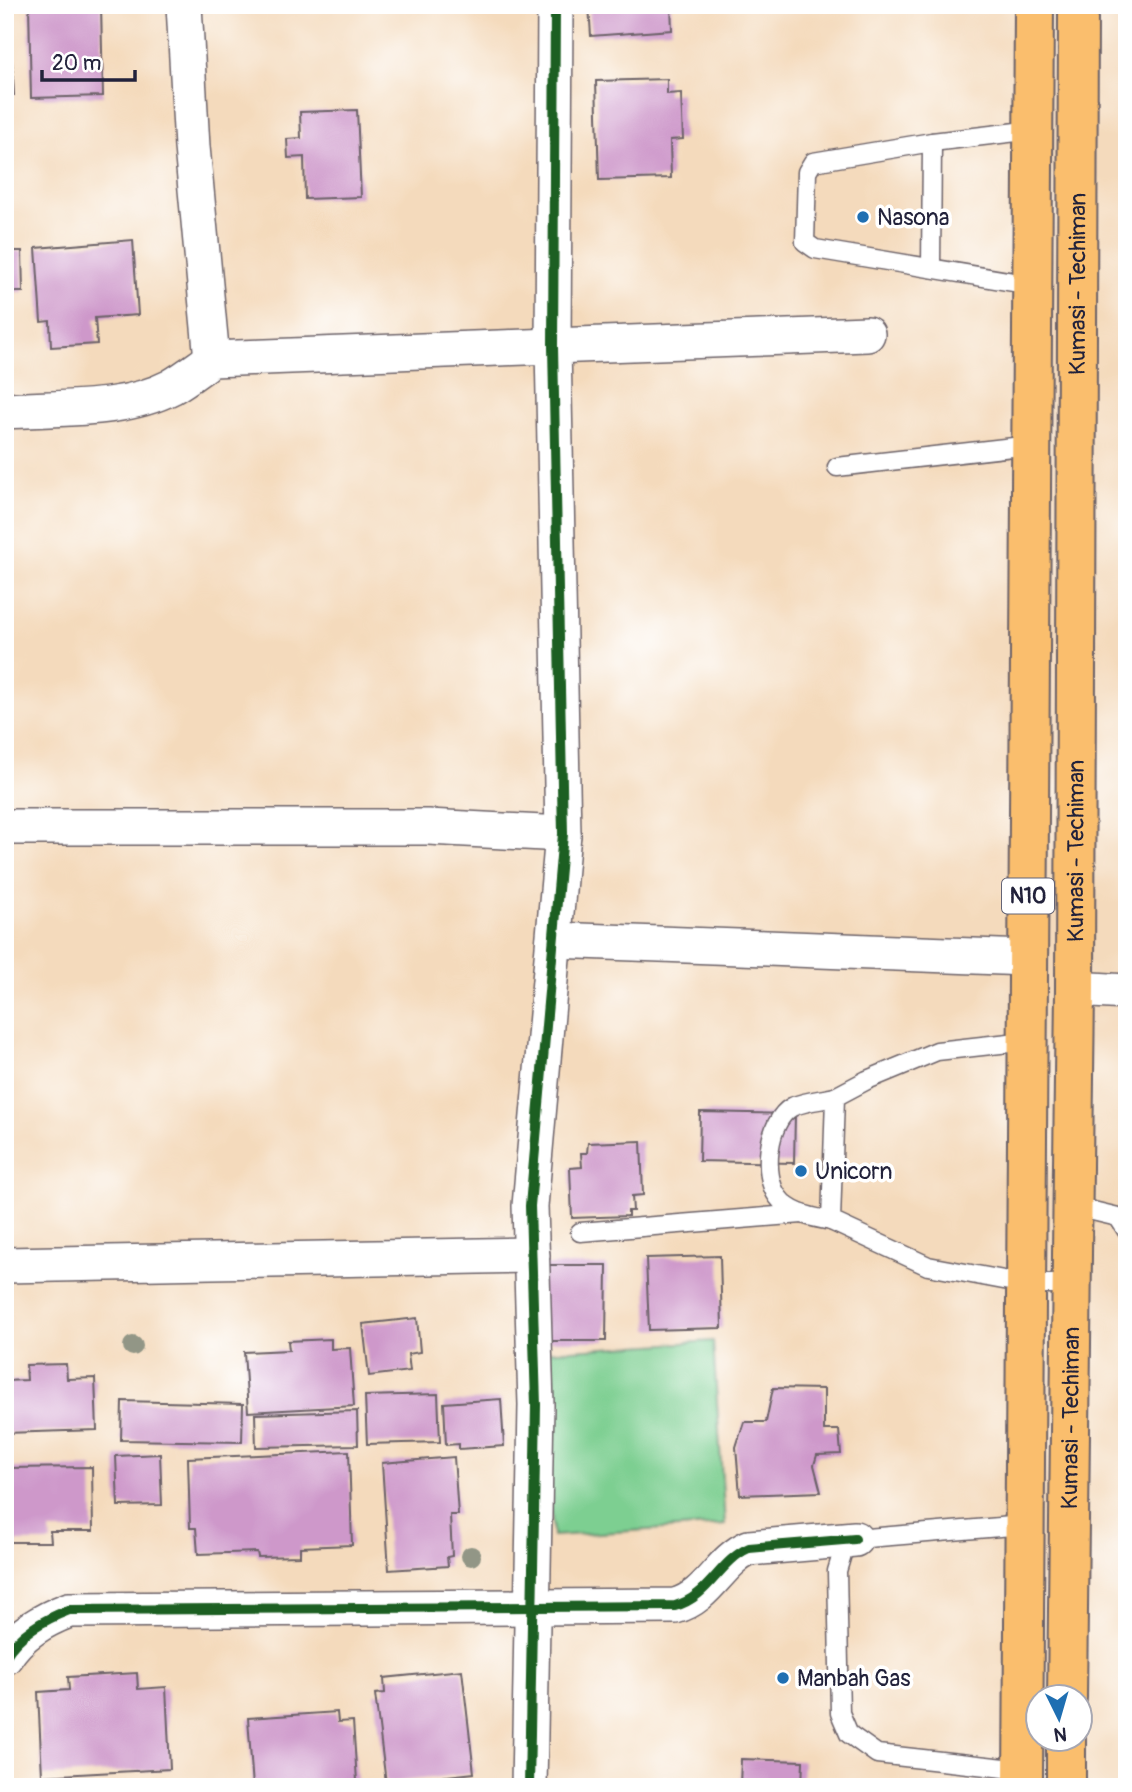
<svg xmlns="http://www.w3.org/2000/svg" width="1132" height="1792" font-family="Pangolin,sans-serif">
	<style>
		.green { fill: #7dcf91; stroke: #507866; stroke-width: 2 }
		.building { fill: #ce98ca }
		.lines { fill: none; stroke-linecap: round; stroke-linejoin: round }
		.lane-casing { stroke: #6c6268; stroke-width: 21 }
		.street-casing { stroke: #6c6268; stroke-width: 38 }
		.highway-casing { stroke: #6c6268; stroke-width: 42 }
		.lane { stroke: #fff; stroke-width: 18 }
		.street { stroke: #fff; stroke-width: 35 }
		.highway { stroke: #fabe6d; stroke-width: 38 }
		.cycleway-casing { stroke: #fff; stroke-width: 15 }
		.cycleway { stroke: #1b5e20; stroke-width: 10 }
		.tree { fill: #929686 }
		.poi-dot { fill: #1f6fb2; stroke: #fff; stroke-width: 2.5 }
		.labels { text-anchor: middle; stroke-width: 7; stroke-linejoin: round; paint-order: stroke }
		.shield { fill: #fff; stroke: #646476; stroke-width: 2 }
		.shield-label { font-size: 21px; font-weight: bold; fill: #22223b }
		.poi-label { font-size: 23px; fill: #22223b; stroke: #fff; text-anchor: start }
		.street-label { font-size: 23px; fill: #22223b; stroke: #fff }
	</style>
	<rect width="100%" height="100%" fill="#fff"/>
	<filter id="ink" filterUnits="userSpaceOnUse"><feTurbulence type="fractalNoise" baseFrequency=".0143" numOctaves="2"/><feDisplacementMap in="SourceGraphic" scale="14" xChannelSelector="R" yChannelSelector="G"/><feConvolveMatrix kernelMatrix="1 2 1 2 8 2 1 2 1" color-interpolation-filters="sRGB"/></filter>
	<filter id="wash" filterUnits="userSpaceOnUse"><feTurbulence type="fractalNoise" baseFrequency=".00686" numOctaves="4" result="noise"/><feDisplacementMap in="SourceGraphic" scale="28" xChannelSelector="R" yChannelSelector="G"/><feGaussianBlur stdDeviation="1.57" result="paint"/><feColorMatrix in="noise" values="0 0 0 0 0 0 0 0 0 0 0 0 0 0 0 0 0 1.4 0 .05"/><feComposite in="paint" operator="in"/></filter>
	<g filter="url(#wash)">
		<rect width="100%" height="100%" fill="#f4dabc"/>
		<!-- green -->
		<polygon class="green" points="713,1341 725,1525 553,1536 541,1352"/>
		<g id="blocks">
			<!-- building -->
			<g class="building">
				<polygon points="29,5 101,5 103,96 31,98"/>
				<polygon points="589,5 671,5 672,30 591,36"/>
				<polygon points="5,43 11,43 14,95 5,95"/>
				<polygon points="667,79 667,94 681,93 683,139 670,140 671,178 599,180 596,81"/>
				<polygon points="357,110 361,197 305,199 304,157 288,158 287,139 301,138 300,112"/>
				<polygon points="133,240 138,315 95,318 97,344 51,347 50,321 41,322 36,248"/>
				<polygon points="5,251 22,251 23,292 5,292"/>
				<polygon points="700,1112 795,1114 794,1163 699,1161"/>
				<polygon points="641,1141 643,1195 632,1196 633,1211 628,1211 628,1216 572,1218 570,1168 582,1167 581,1153 587,1153 588,1143"/>
				<polygon points="720,1256 722,1328 649,1330 646,1258"/>
				<polygon points="538,1265 607,1265 606,1341 538,1341"/>
				<polygon points="417,1318 420,1352 408,1354 410,1371 369,1376 363,1324"/>
				<polygon points="331,1339 331,1349 350,1348 354,1406 248,1412 244,1352 289,1350 288,1341"/>
				<polygon points="66,1364 67,1379 95,1378 97,1430 5,1433 5,1381 27,1380 26,1365"/>
				<polygon points="773,1388 824,1389 824,1430 839,1430 841,1454 817,1455 814,1465 821,1492 740,1495 736,1447 744,1422 766,1422"/>
				<polygon points="438,1394 440,1442 367,1444 365,1396"/>
				<polygon points="501,1399 504,1446 459,1449 459,1444 446,1445 444,1403"/>
				<polygon points="122,1401 243,1404 242,1442 121,1440"/>
				<polygon points="357,1411 358,1445 256,1447 255,1414"/>
				<polygon points="349,1451 352,1545 300,1547 300,1556 258,1557 257,1552 198,1554 196,1528 190,1528 188,1458"/>
				<polygon points="160,1454 162,1505 118,1506 116,1456"/>
				<polygon points="454,1457 458,1515 450,1515 452,1556 447,1557 448,1566 389,1570 382,1463"/>
				<polygon points="92,1467 93,1531 50,1531 51,1542 5,1542 5,1468"/>
				<polygon points="462,1670 474,1773 386,1783 375,1694 385,1693 384,1678"/>
				<polygon points="137,1673 138,1689 166,1687 170,1769 42,1776 38,1692 69,1690 68,1677"/>
				<polygon points="337,1712 338,1722 353,1721 357,1781 253,1787 248,1718"/>
				<polygon points="741,1759 803,1761 802,1787 740,1787"/>
			</g>
		</g>
	</g>
	<g filter="url(#ink)">
		<use href="#blocks" fill-opacity="0" stroke="#6c6268" stroke-width="2"/>
		<g class="lines">
			<!-- lane casing -->
			<g class="lane-casing">
				<g id="lane">
					<polyline points="931,268 932,142"/>
					<polyline points="1032,285 815,249 805,242 807,172 813,162 932,142 1033,130"/>
					<polyline points="837,467 1031,445"/>
					<polyline points="1027,1041 937,1051 867,1080 835,1097 831,1221 928,1266 1025,1284 1072,1284"/>
					<polyline points="1072,1206 1118,1217 1127,1231"/>
					<path d="M831,1221C812,1217 790,1214 778,1197C762,1176 767,1121 792,1107C804,1101 822,1100 835,1097"/>
					<polyline points="580,1232 802,1214"/>
					<polyline points="1023,1770 877,1754 849,1734 840,1713 837,1571 843,1551 855,1539 1024,1525"/>
				</g>
			</g>
			<!-- street casing -->
			<g class="street-casing">
				<g id="street">
					<polyline points="184,5 192,147 212,359"/>
					<path d="M5,411C59,407 123,412 171,387C185,379 199,368 212,359L867,334"/>
					<polyline points="5,827 428,827 563,834"/>
					<polyline points="554,940 1028,958"/>
					<polyline points="1075,989 1127,992"/>
					<polyline points="5,1265 532,1255"/>
					<path d="M5,1657C20,1633 43,1620 69,1610L675,1606C709,1597 719,1561 749,1548L855,1539"/>
					<polyline points="529,1787 536,1405 530,1206 563,834 553,347 555,5"/>
				</g>
			</g>
			<!-- highway casing -->
			<g class="highway-casing">
				<g id="highway">
					<path id="s1" d="M1067,1698L1075,989L1078,5"/>
					<polyline points="1023,1787 1034,5"/>
					<polyline points="1066,1787 1066,1740"/>
				</g>
			</g>
			<!-- lane -->
			<use href="#lane" class="lane"/>
			<!-- street -->
			<use href="#street" class="street"/>
			<!-- highway -->
			<use href="#highway" class="highway"/>
			<!-- cycleway casing -->
			<g class="cycleway-casing">
				<g id="cycleway">
					<path d="M5,1657C20,1633 43,1620 69,1610L675,1606C709,1597 719,1561 749,1548L855,1539"/>
					<polyline points="529,1787 536,1405 530,1206 563,834 553,347 555,5"/>
				</g>
			</g>
			<!-- cycleway -->
			<use href="#cycleway" class="cycleway"/>
		</g>
		<!-- trees -->
		<g class="tree">
			<circle cx="133" cy="1346" r="10"/>
			<circle cx="471" cy="1556" r="10"/>
		</g>
	</g>
	<!-- markers -->
	<g class="poi-dot">
		<circle cx="863" cy="217" r="7"/>
		<circle cx="801" cy="1171" r="7"/>
		<circle cx="783" cy="1678" r="7"/>
	</g>
	<g class="labels">
		<!-- shield labels -->
		<rect class="shield" x="1002" y="878.5" width="52" height="35" rx="5"/>
		<g class="shield-label">
			<text x="1028" y="903">N10</text>
		</g>
		<!-- poi labels -->
		<g class="poi-label">
			<text x="877" y="225">Nasona</text>
			<text x="815" y="1179">Unicorn</text>
			<text x="797" y="1686">Manbah Gas</text>
		</g>
		<!-- street labels -->
		<g class="street-label">
			<text dy="8" stroke="none"><textPath href="#s1" startOffset="1414">Kumasi - Techiman</textPath></text>
			<text dy="8" stroke="none"><textPath href="#s1" startOffset="847">Kumasi - Techiman</textPath></text>
			<text dy="8" stroke="none"><textPath href="#s1" startOffset="280">Kumasi - Techiman</textPath></text>
		</g>
	</g>
	<!-- margin -->
	<rect width="1132" height="1792" fill="none" stroke="#fff" stroke-width="28"/>
	<!-- north arrow -->
	<g transform="translate(1059 1718) rotate(175)"><circle r="33" fill="#ffffff" stroke="#a7a7b1" stroke-width="2"/>
	<path d="M0-5L12 26L0 18L-12 26Z" fill="#1f6fb2"/>
	<text y="-10" font-size="19" font-weight="bold" text-anchor="middle" fill="#22223b">N</text>
	</g>
	<!-- scale -->
	<path d="M42 70v10h93v-10" fill="none" stroke="#22223b" stroke-width="3.5"/>
	<text x="52" y="70" font-size="21" fill="#22223b" stroke="#ffffff" stroke-width="5" paint-order="stroke">20 m</text>
</svg>
